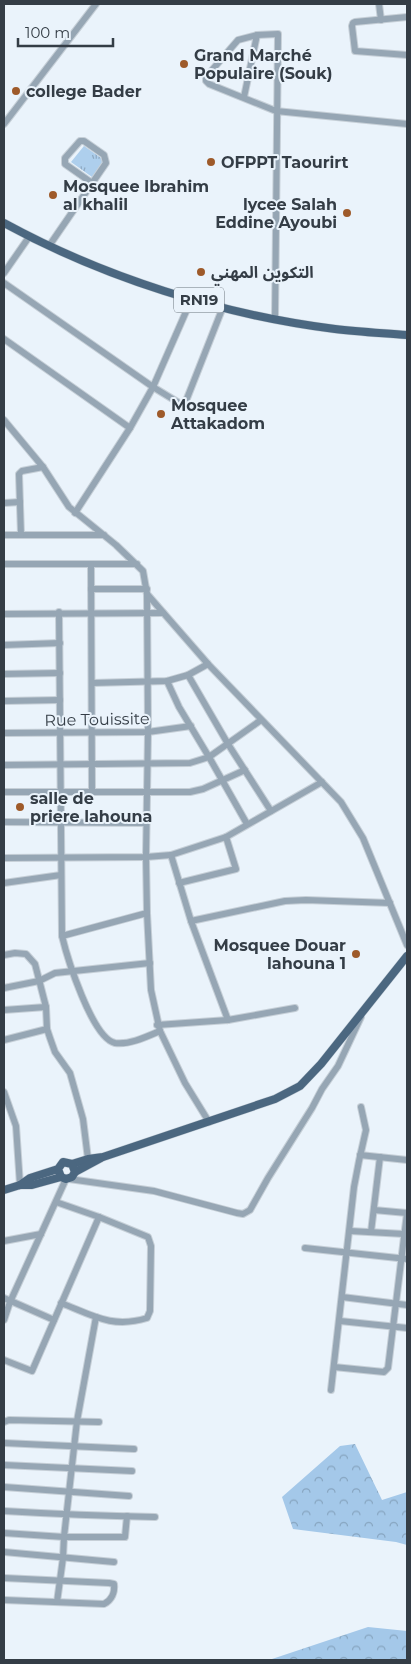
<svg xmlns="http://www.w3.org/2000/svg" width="411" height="1664" font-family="Montserrat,'Noto Sans Arabic',sans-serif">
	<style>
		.forest { fill: url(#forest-crowns) }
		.park { fill: url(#park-tufts) }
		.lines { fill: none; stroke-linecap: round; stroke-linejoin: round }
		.minor-casing { stroke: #c6cfd7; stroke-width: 8 }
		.major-casing { stroke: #c6cfd7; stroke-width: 9 }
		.minor { stroke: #96a6b4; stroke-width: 6 }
		.major { stroke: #4b6780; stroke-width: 8 }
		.poi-dot { fill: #9e5a2a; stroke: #eaf3fb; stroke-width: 2 }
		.labels { text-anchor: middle; stroke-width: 4; stroke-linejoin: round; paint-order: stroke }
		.shield { fill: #eaf3fb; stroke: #6b747c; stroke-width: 1 }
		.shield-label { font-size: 15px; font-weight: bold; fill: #343d46 }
		.poi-label { font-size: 16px; font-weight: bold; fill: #343d46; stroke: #eaf3fb; text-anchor: start }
		.street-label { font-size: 16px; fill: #343d46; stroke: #eaf3fb }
	</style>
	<defs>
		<pattern id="forest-crowns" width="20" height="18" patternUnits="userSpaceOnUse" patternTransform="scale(1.25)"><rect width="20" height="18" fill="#a4c8e9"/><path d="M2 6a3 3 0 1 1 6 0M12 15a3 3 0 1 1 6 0" fill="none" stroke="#86a4bf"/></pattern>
		<pattern id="park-tufts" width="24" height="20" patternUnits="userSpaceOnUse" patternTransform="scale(1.25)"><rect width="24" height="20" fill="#aecfed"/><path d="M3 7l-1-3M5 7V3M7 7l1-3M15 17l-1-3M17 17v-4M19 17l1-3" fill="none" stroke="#8ea9c2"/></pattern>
	</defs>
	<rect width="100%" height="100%" fill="#eaf3fb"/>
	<!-- forest -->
	<g class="forest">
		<polygon points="355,1444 382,1500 407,1492 407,1545 396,1542 293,1529 282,1497 340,1446"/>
		<polygon points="368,1627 407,1631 407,1660 269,1660"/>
	</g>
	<!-- park -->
	<polygon class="park" points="84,146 104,160 92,177 71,162"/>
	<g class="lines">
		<!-- minor casing -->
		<g class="minor-casing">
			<g id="minor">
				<polyline points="379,4 381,20"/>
				<polyline points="407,17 355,22 353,23 352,26 355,51 407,55"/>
				<polyline points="244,97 257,35"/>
				<polyline points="4,124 96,4"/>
				<polyline points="49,246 106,163 104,155 84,141 80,141 65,158 65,164 92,183"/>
				<polyline points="4,273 29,237"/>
				<polyline points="4,283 153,387 184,406 223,307"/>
				<polyline points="275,319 278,34 257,35 238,40 206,77 206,81 209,84 276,111 407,124"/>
				<polyline points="4,339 130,428"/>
				<polyline points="4,420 43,467 69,507 116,545 143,571 147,594 148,732 146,857 147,913 151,990 160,1031 185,1083 209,1122"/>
				<polyline points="4,503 20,502"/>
				<polyline points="75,513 130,428 153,387 192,298"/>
				<polyline points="4,535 104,535"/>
				<polyline points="21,535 19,474 22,471 43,467"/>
				<polyline points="4,564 137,564"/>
				<polyline points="91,564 92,792"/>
				<polyline points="91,589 147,589"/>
				<polyline points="147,594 208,664 341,802 363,838 407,945"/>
				<path d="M59,612L62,936C67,957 92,1038 115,1043C129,1045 146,1037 160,1031"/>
				<polyline points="4,614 163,613"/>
				<polyline points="4,645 60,643"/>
				<polyline points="4,674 60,673"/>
				<polyline points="188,675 228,744 271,811"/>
				<polyline points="167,681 179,707 209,757 247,824"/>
				<polyline points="92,683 167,681 188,675 208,664"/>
				<polyline points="4,701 60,700"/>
				<polyline points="4,733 148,732 191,726"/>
				<polyline points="4,765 190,763 209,757 261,720"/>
				<polyline points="4,792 190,792 203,789 245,770"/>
				<polyline points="4,822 146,823"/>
				<polyline points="171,855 191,921 228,1020"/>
				<polyline points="4,858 146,857 171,855 226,837 322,782"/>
				<polyline points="4,883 61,875"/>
				<polyline points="179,883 236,869 226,837"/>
				<polyline points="191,921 285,901 306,900 390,903"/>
				<polyline points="62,936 147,913"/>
				<polyline points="4,955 15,953 26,954 35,964 46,1007 47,1029 50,1038 55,1052 70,1073 83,1119 88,1159"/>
				<polyline points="4,988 39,981 55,973 150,963"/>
				<polyline points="4,1010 46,1007"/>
				<polyline points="157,1025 228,1020 295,1008"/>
				<polyline points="4,1040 47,1029"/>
				<polyline points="4,1092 16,1126 20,1185"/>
				<polyline points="360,1155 407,1160"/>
				<polyline points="69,1179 154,1191 237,1213 243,1214 250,1210 268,1178 312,1108 322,1089 338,1066 361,1017"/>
				<path d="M56,1202L99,1217L148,1237L151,1246L150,1311L147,1318C112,1329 92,1315 61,1303"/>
				<polyline points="374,1210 407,1213"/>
				<polyline points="350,1231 404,1234"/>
				<polyline points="371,1232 380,1157"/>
				<polyline points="4,1241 41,1234"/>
				<polyline points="305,1248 407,1259"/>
				<polyline points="342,1297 407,1305"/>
				<polyline points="4,1298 54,1320"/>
				<polyline points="4,1320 10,1302 66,1179"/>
				<polyline points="340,1321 407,1328"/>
				<polyline points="4,1360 32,1371 99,1217"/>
				<polyline points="334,1367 384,1372 388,1368 407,1213"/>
				<polyline points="331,1390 354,1187 359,1161 366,1130 361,1107"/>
				<polyline points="4,1422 9,1420 99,1422"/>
				<polyline points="4,1443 134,1449"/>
				<polyline points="4,1465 132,1471"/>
				<polyline points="4,1487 129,1496"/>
				<path d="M4,1511C54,1514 105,1516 155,1517"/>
				<polyline points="4,1533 64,1537 125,1537 127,1516"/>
				<polyline points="4,1552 114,1562"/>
				<path d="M4,1578L109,1583L114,1584C115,1592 112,1600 104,1604L4,1600"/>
				<polyline points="57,1602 63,1558 64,1537 77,1421 96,1317"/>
			</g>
		</g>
		<!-- major casing -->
		<g class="major-casing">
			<g id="major">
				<path d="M4,223C103,277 222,315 335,329C359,332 383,333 407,335"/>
				<polyline points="72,1164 88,1159 103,1157 275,1099 300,1086 321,1064 407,956"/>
				<polyline points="75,1172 101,1158"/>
				<polyline points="20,1185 30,1178 58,1169 63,1162 72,1164 75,1172 72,1177 66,1179 61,1177 58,1169"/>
				<polyline points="4,1190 20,1185 32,1185 61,1177"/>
			</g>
		</g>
		<!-- minor -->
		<use href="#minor" class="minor"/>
		<!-- major -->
		<use href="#major" class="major"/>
	</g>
	<!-- markers -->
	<g class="poi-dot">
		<circle cx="184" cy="64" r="5"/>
		<circle cx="16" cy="91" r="5"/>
		<circle cx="211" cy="162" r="5"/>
		<circle cx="53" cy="195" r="5"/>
		<circle cx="347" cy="213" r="5"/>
		<circle cx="201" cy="272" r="5"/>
		<circle cx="161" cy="414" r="5"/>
		<circle cx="20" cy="807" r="5"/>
		<circle cx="356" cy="954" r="5"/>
	</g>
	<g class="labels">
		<!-- shield labels -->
		<rect class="shield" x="174" y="287.5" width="50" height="25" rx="4"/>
		<g class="shield-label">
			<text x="199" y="305">RN19</text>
		</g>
		<!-- poi labels -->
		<g class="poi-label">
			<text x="194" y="61">Grand Marché<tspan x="194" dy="18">Populaire (Souk)</tspan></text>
			<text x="26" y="97">college Bader</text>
			<text x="221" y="168">OFPPT Taourirt</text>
			<text x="63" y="192">Mosquee Ibrahim<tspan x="63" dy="18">al khalil</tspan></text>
			<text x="337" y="210" text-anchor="end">lycee Salah<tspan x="337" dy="18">Eddine Ayoubi</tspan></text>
			<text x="211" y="278">التكوين المهني</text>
			<text x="171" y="411">Mosquee<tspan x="171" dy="18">Attakadom</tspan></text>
			<text x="30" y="804">salle de<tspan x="30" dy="18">priere lahouna</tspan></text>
			<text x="346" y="951" text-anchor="end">Mosquee Douar<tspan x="346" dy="18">lahouna 1</tspan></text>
		</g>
		<!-- street labels -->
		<g class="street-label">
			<text transform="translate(97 719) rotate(-1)" y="6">Rue Touissite</text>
		</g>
	</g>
	<!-- border -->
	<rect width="411" height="1664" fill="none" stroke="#343d46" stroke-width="10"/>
	<!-- scale -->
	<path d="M18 38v8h95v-8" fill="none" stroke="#343d46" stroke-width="2.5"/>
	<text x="25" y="38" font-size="15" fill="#343d46" stroke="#eaf3fb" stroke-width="4" paint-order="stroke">100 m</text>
</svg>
